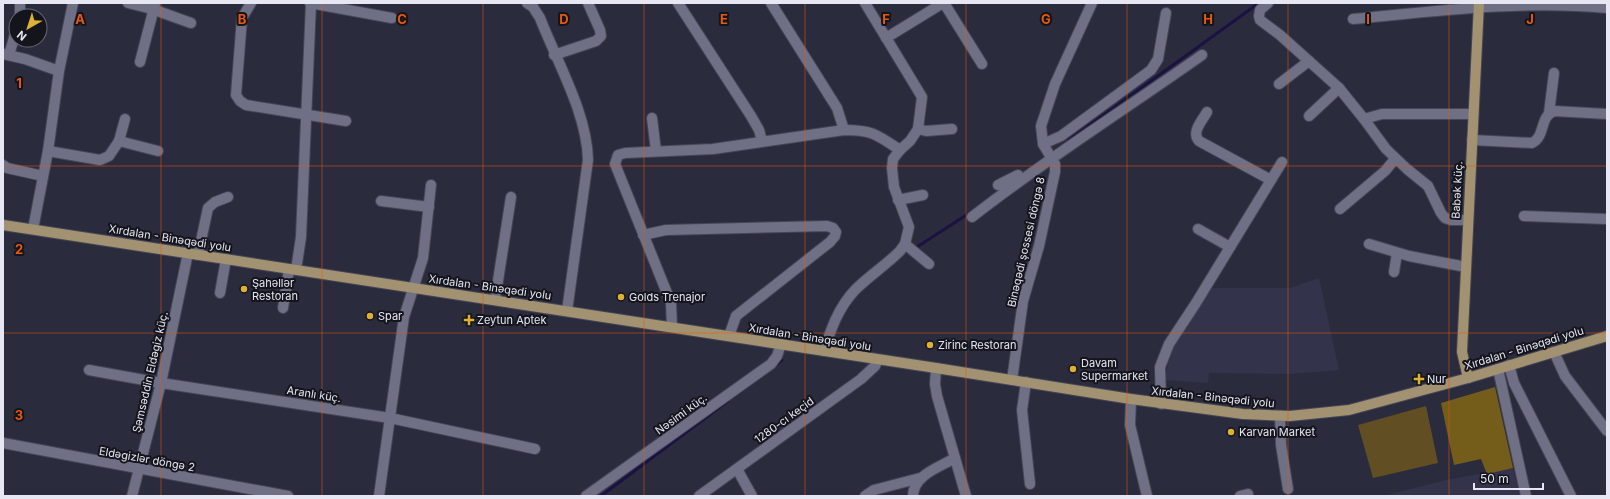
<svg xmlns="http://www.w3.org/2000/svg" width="1610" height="499" font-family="Inter,sans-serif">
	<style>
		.built { fill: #33344b }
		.green { fill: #614f23 }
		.forest { fill: #745c1b }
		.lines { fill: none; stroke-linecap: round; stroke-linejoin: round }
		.stream { stroke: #191343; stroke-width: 3 }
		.minor-casing { stroke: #464655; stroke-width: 12 }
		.major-casing { stroke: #464655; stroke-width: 12 }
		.minor { stroke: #6f7085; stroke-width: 10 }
		.major { stroke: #a29271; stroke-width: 10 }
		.grid { fill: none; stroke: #e8590c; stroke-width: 1; stroke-opacity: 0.55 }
		.poi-dot { fill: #deb133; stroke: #14141c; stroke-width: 1.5 }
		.labels { text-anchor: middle; stroke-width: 4; stroke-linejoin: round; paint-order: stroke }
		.street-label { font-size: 11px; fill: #e6e7f3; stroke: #14141c }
		.poi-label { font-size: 11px; fill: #e6e7f3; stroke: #14141c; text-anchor: start }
		.grid-label { font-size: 13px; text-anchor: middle; font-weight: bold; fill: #e8590c; stroke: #14141c; stroke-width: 4; stroke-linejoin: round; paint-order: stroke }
	</style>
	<rect width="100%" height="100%" fill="#2a2b3d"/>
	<!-- built -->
	<g class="built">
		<polygon points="1319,278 1339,370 1290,374 1209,373 1208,383 1164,380 1172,349 1210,288 1290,288"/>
		<polygon points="1513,468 1520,496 1383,496 1446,480"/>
	</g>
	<!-- green -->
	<polygon class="green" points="1426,406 1438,463 1373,478 1358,425"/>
	<!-- forest -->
	<polygon class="forest" points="1495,387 1513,468 1487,474 1481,459 1454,465 1441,403"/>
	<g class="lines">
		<!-- stream -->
		<g class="stream">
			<polyline points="1069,140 1259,3"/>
			<polyline points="917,247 971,212"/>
			<polyline points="774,366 782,360"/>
			<polyline points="601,496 728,401"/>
		</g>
		<!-- minor casing -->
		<g class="minor-casing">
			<g id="minor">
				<polyline points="20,3 20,16"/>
				<polyline points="128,3 152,9 191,23"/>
				<polyline points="251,3 242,18 236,95 240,101 246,105 346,121"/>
				<polyline points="310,3 392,18"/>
				<path d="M527,3L533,7L540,18C557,62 587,113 588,160L567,311"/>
				<polyline points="678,3 751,116 759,130 762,141"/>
				<polyline points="771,3 837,108 844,130"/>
				<polyline points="944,3 982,64"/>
				<polyline points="1268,3 1260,10 1259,16 1260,20 1280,35 1339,88 1364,119 1386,149 1407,169 1428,186 1441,213 1445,218 1451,220 1468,220"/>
				<path d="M1353,19C1437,11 1522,0 1607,8"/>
				<polyline points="886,38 943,3"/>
				<polyline points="3,54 25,59 59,71"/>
				<polyline points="9,55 16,31"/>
				<polyline points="554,55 596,41 601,36 600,30 588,3"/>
				<polyline points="140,62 155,4"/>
				<polyline points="1279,84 1309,61"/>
				<polyline points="1549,113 1554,73"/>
				<polyline points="1309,116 1339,88"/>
				<polyline points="652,118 656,151"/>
				<polyline points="1364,119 1382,114 1473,114"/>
				<polyline points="918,129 926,131 952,129"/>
				<path d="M1472,140L1532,143C1546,136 1539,117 1554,111L1607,114"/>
				<polyline points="119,141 125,119"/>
				<polyline points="1043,144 1061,136 1151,70 1158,59 1166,13"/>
				<polyline points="48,151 100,160 109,156 119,141 158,151"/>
				<polyline points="3,165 7,168 43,176"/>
				<polyline points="1271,180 1282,162"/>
				<polyline points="998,185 1018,175"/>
				<polyline points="898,200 923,195"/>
				<polyline points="381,201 429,207"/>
				<polyline points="1340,209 1385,171 1395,159"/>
				<polyline points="1524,216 1607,219"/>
				<path d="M972,217C1046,159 1126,109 1202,55"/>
				<polyline points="33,229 48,151 59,71 73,3"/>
				<polyline points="1198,229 1230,247"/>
				<polyline points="643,235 666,230 827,226 833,228 836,232 835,236 830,242 736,316 729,336"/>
				<polyline points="905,244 929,264"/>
				<polyline points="1369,244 1409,256 1466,267"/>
				<polyline points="198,255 208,208 215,202 228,197"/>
				<polyline points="296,270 301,237 311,3"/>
				<polyline points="1394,272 1397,253"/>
				<polyline points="220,293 226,259"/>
				<polyline points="495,300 511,197"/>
				<polyline points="283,308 289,269"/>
				<path d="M672,327L671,303L615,164L618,155L625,153L713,149L844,130C872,130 876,134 900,150"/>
				<path d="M824,351C831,329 838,308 855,290C869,276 886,265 900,251L905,244L909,227L894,187L892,168L893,159L900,150L910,141L918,129L922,97L865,3"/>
				<polyline points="1554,352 1565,376 1607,431"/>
				<polyline points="1509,365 1514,383 1571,496"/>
				<polyline points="936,368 935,384 937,396 966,496"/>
				<polyline points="1498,369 1526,496"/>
				<polyline points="89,370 161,383 390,418 535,449"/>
				<polyline points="1012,380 1023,301 1039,246 1055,172 1055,164 1043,144 1041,126 1055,84 1092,3"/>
				<polyline points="1026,382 1022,410 1030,484"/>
				<polyline points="1131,399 1130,425 1147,496"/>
				<path d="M1161,404L1160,367L1169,344L1196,303L1271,180L1199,141C1191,132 1202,121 1207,112"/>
				<polyline points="1280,416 1281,445 1288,489"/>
				<polyline points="3,443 288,496"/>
				<polyline points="737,469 752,496"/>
				<polyline points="132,496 161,383 188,253"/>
				<polyline points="379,496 404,317 423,258 431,185"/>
				<polyline points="586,496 771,364 777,356 781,344"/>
				<polyline points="699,496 861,379 875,366 878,360"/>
				<polyline points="865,496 874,490 920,478"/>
				<path d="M913,496C913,475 940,467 955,458"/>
				<polyline points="1240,496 1248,494"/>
			</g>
		</g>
		<!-- major casing -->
		<g class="major-casing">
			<g id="major">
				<polyline points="3,225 936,368 1131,399 1243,414 1290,416 1349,410 1468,378 1607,336"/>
				<polyline points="1468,378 1462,352 1479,3"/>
			</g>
		</g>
		<!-- minor -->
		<use href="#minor" class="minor"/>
		<!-- major -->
		<use href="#major" class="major"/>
	</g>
	<!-- grid -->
	<path class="grid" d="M161,3V496M322,3V496M483,3V496M644,3V496M805,3V496M966,3V496M1127,3V496M1288,3V496M1449,3V496M3,166H1607M3,333H1607"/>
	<!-- markers -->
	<g class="poi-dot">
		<circle cx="244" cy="289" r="4"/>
		<circle cx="621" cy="297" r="4"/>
		<circle cx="370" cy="316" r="4"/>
		<path d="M467 314h4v4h4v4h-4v4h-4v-4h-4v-4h4z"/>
		<circle cx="930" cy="345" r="4"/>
		<circle cx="1073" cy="369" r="4"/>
		<path d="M1417 373h4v4h4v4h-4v4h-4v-4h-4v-4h4z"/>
		<circle cx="1231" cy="432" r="4"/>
	</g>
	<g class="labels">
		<!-- street labels -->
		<g class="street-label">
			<text transform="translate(1457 190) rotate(-87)" y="4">Babək küç.</text>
			<text transform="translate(170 238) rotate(9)" y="4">Xırdalan - Binəqədi yolu</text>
			<text transform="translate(1026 242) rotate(-77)" y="4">Binəqədi şossesi döngə 8</text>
			<text transform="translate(490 287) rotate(8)" y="4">Xırdalan - Binəqədi yolu</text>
			<text transform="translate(810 337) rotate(9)" y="4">Xırdalan - Binəqədi yolu</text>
			<text transform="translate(1524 348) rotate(-17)" y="4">Xırdalan - Binəqədi yolu</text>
			<text transform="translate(150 372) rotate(-77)" y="4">Şəmsəddin Eldəgiz küç.</text>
			<text transform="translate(314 394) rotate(9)" y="4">Aranlı küç.</text>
			<text transform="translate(1213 397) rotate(6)" y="4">Xırdalan - Binəqədi yolu</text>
			<text transform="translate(681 414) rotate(-36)" y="4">Nəsimi küç.</text>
			<text transform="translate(784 420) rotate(-36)" y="4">1280-cı keçid</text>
			<text transform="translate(147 459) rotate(10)" y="4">Eldəgizlər döngə 2</text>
		</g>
		<!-- poi labels -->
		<g class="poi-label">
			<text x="252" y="287">Şahəllər<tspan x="252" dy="13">Restoran</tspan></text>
			<text x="629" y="301">Golds Trenajor</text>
			<text x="378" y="320">Spar</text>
			<text x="477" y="324">Zeytun Aptek</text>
			<text x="938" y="349">Zirinc Restoran</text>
			<text x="1081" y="367">Davam<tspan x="1081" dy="13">Supermarket</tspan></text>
			<text x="1427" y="383">Nur</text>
			<text x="1239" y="436">Karvan Market</text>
		</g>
	</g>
	<g class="grid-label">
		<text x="80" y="24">A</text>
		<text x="242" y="24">B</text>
		<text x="402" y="24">C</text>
		<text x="564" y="24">D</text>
		<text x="724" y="24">E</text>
		<text x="886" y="24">F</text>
		<text x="1046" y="24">G</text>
		<text x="1208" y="24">H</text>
		<text x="1368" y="24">I</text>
		<text x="1530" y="24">J</text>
		<text x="19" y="88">1</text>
		<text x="19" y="254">2</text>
		<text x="19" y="420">3</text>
	</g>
	<!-- border -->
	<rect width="1610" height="499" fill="none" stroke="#e6e7f3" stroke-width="8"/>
	<!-- north arrow -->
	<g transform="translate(28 28) rotate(219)"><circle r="19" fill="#14141c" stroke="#686872"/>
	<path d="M0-3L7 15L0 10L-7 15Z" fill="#deb133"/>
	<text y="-6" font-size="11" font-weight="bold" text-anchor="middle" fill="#e6e7f3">N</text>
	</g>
	<!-- scale -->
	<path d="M1474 483v6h69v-6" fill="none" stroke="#e6e7f3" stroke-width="2"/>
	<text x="1480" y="483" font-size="12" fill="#e6e7f3" stroke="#14141c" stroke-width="3" paint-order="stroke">50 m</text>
</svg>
